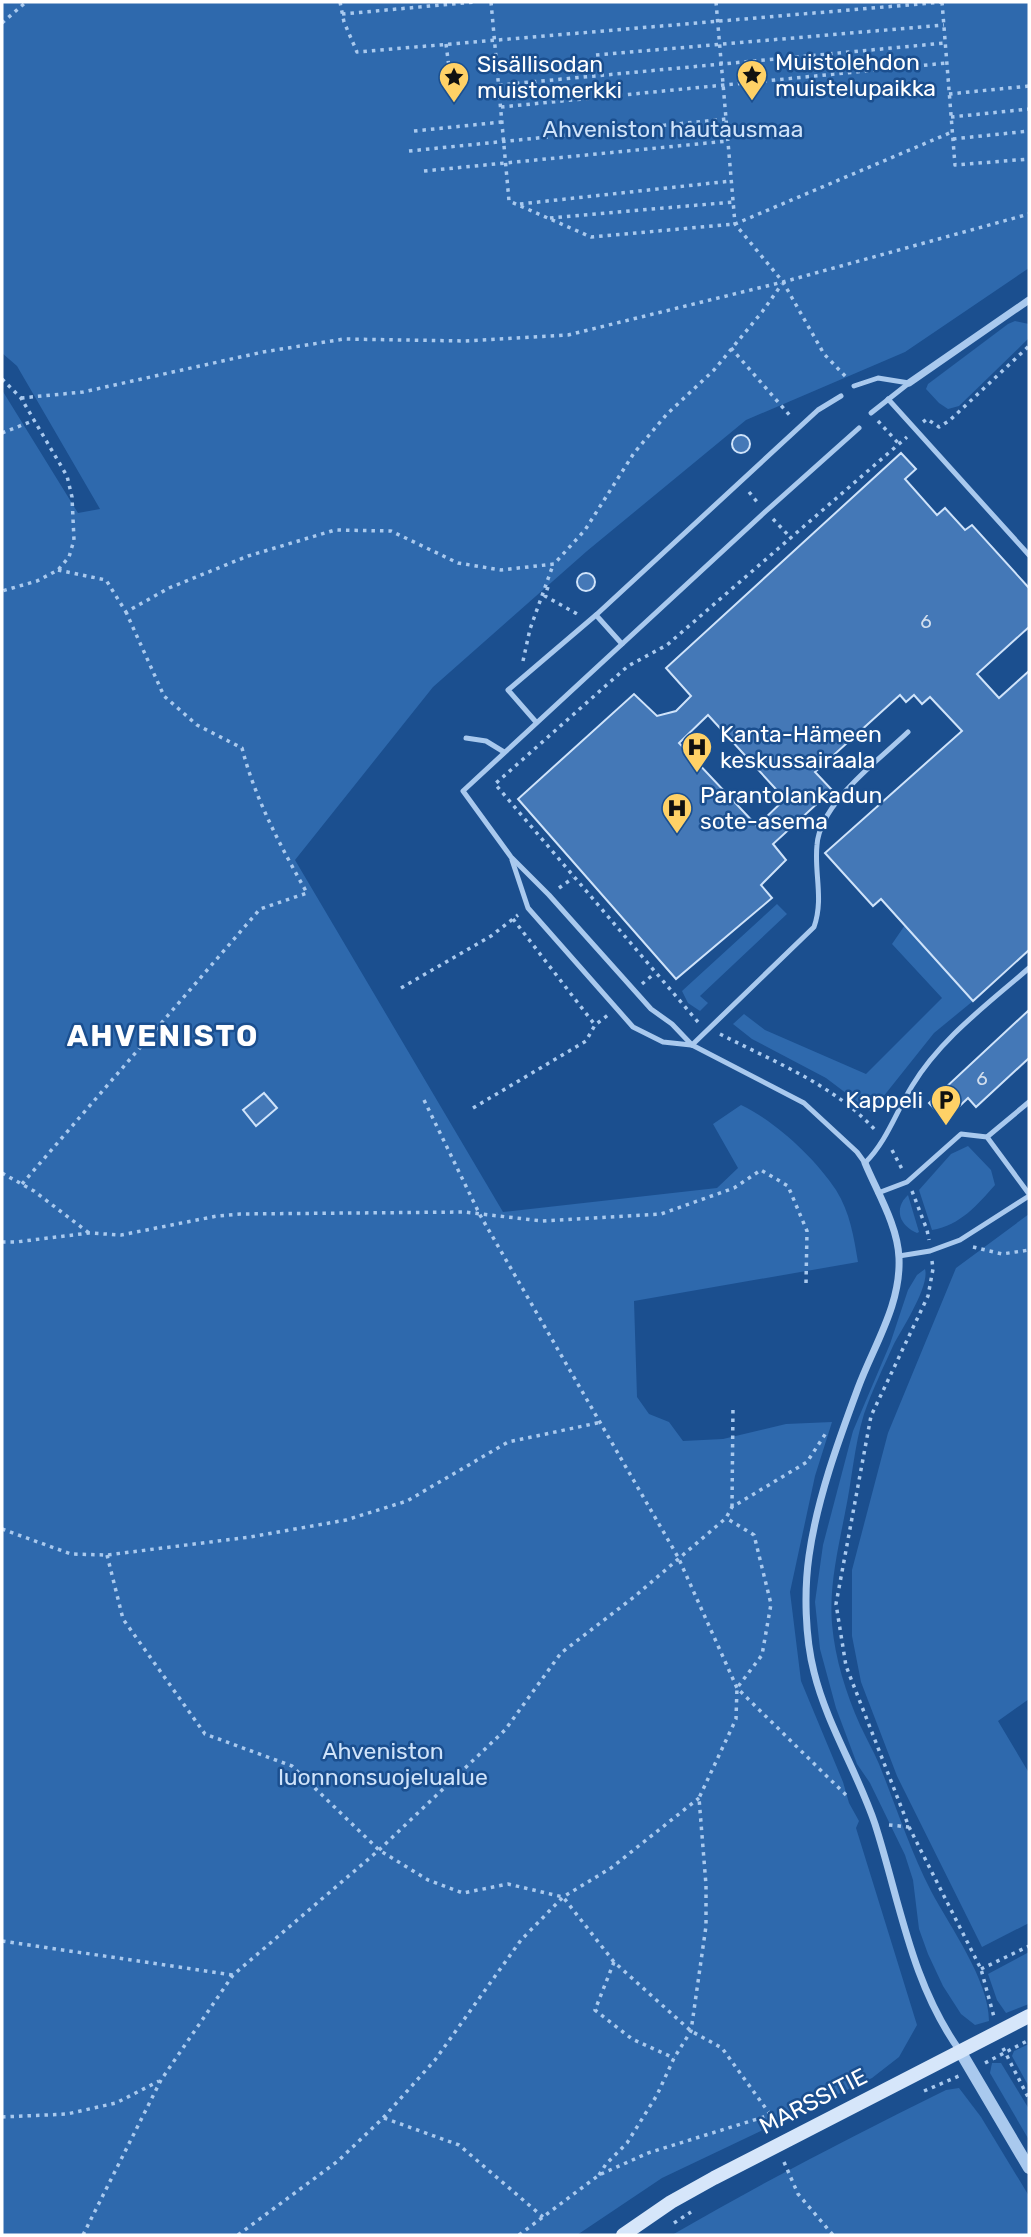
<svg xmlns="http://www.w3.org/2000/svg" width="1031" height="2237" font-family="Rubik,sans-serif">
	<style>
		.green { fill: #2e69ad }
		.building { fill: #4478b7; stroke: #cfe3fa; stroke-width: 2; fill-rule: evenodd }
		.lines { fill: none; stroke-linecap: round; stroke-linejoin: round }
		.path { stroke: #a9c9ee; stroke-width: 3.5; stroke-dasharray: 3.5 5; stroke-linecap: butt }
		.service { stroke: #a9c9ee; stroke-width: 5 }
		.minor { stroke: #a9c9ee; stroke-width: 7 }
		.tertiary { stroke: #a9c9ee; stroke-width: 12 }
		.secondary { stroke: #d6e6fa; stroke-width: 14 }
		.labels { text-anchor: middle; stroke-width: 5; stroke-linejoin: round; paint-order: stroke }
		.number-label { font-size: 19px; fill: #d0dded }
		.poi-label { font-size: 23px; fill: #fff; stroke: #1b4f8f; text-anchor: start }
		.park-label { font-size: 23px; fill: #cfe3fa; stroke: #1b4f8f }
		.street-label { font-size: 23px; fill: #fff; stroke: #1b4f8f }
		.district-label { font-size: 30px; font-weight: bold; letter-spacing: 2px; fill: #fff; stroke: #1b4f8f }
	</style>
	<rect width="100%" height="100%" fill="#1b4f8f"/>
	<!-- green -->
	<g class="green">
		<path d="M2,2H1029V268L905,352L746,420L587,551L433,687L295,860L503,1212L717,1188L738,1168L713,1124L741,1105C775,1121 815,1158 836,1190C850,1212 854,1238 858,1262L634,1301L637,1397L649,1414L669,1422L683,1441L723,1439L786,1424L832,1422L815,1476L790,1592L801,1681L843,1782L849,1803L859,1821L856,1828L917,2025L899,2057L872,2078L662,2178L577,2235H2V390L78,513L100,509L17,366L2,353Z"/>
		<polygon points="1015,321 1029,324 1029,338 959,406 948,409 939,403 926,389 928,384 1008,324"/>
		<polygon points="777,904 787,914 700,996 708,1003 700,1011 688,1003 682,991"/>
		<polygon points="905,925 973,1001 934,1033 871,1112 826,1078 752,1039 733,1024 744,1014 765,1030 866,1074 942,998 892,944"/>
		<path d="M968,1146L991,1170L995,1185C977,1205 961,1225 932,1230L919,1190L951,1154Z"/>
		<path d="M908,1195L919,1232L917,1233C900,1226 893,1209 908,1195Z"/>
		<polygon points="1029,1214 1029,1699 998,1721 1029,1773 1029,1923 982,1947 897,1776 861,1682 852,1636 852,1570 888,1433 956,1268"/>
		<path d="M925,1269C930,1286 902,1329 893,1346C883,1368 872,1391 864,1414C854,1446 852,1481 845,1513C838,1549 829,1587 832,1624C835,1659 846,1693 860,1725C866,1738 873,1750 879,1764C896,1806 910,1850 931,1891C950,1927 989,1980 989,2021L975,2025L961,2014L943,1986L928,1954L919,1929L913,1880L905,1855L870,1783L857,1764L836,1708L820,1649L815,1602L823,1545L853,1431L890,1344L908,1290L917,1275Z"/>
		<polygon points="1029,1952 1029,2004 1006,2013 997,2000 988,1974"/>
		<polygon points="1029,2044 1029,2087 1012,2056 1014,2051"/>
		<polygon points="992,2063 1001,2063 1029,2109 1029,2140 990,2073"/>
		<path d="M959,2088L981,2117L1029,2196V2235H672C761,2183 853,2136 946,2090Z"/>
	</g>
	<!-- building -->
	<g class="building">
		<circle cx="741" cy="444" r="9"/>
		<path d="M901,453L916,469L905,479L937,515L945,508L965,530L972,525L1029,588V627L977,674L999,698L1029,671V950L973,1001L881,899L873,906L825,853L962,731L930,697L922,704L914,695L906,702L900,695L815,772L832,790L773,844L786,860L761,885L772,898L676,979L518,799L634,694L657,716L676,711L691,696L666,668ZM708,715L785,799L757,826L679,743Z"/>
		<circle cx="586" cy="582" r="9"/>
		<polygon points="1029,1010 1029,1058 976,1107 968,1098 945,1120 929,1103"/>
		<polygon points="264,1093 277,1108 256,1126 243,1110"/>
	</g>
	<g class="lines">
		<!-- path -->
		<g class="path">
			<polyline points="340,2 344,22 357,52 943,2"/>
			<polyline points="491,2 509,201 591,237 735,224 952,132"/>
			<polyline points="716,2 735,224 783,282 824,354 847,378"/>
			<polyline points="942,2 955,165 1029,159"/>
			<polyline points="342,14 475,2"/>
			<polyline points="2,23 26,2"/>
			<polyline points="446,44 453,98"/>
			<polyline points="596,55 944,25"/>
			<polyline points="499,85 945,43"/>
			<polyline points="949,94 1029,86"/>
			<polyline points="501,107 947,63"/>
			<polyline points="951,117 1029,109"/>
			<polyline points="414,131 502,122"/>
			<polyline points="953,139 1029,131"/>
			<polyline points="409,151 726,119"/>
			<polyline points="424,171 728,141"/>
			<polyline points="520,204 731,181"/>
			<polyline points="550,218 733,202"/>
			<polyline points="731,348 792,418"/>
			<polyline points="2,379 21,398 67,476 72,497 74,540 69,557 58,570 37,581 2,591"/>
			<polyline points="21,398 83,392 263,352 344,339 465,341 568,335 783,282 1029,214"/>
			<polyline points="878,421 899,444"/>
			<polyline points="923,422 927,419 939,427 949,421 1029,346"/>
			<polyline points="2,433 35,420"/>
			<polyline points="749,492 758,503"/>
			<polyline points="773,519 791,538"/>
			<polyline points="58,570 106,580 126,612 169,588 248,556 335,530 391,531 458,563 501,570 554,564 585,530 634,453 667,414 714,370 762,312 782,284"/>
			<polyline points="548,587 545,596 579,615"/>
			<polyline points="523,661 530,629 553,565"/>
			<polyline points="559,888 573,878"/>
			<polyline points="513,919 595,1025"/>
			<polyline points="642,984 655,973"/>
			<polyline points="401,988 491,936 518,915"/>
			<polyline points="698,1022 495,784 628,666 667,645 907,437"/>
			<path d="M720,1034C774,1062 835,1085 876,1131"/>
			<polyline points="424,1100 480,1215 678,1557 737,1688 849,1798"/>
			<polyline points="473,1108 586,1041 595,1025 608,1015"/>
			<polyline points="892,1150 903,1171"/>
			<polyline points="2,1173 34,1191 89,1233"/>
			<path d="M22,1184L260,909L307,893C281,847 255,799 242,748L197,725L164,696L126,612"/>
			<polyline points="912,1191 927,1230 929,1240"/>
			<polyline points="2,1242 16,1242 89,1233 121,1235 217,1216 240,1214 464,1212 542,1221 661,1214 734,1188 761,1170 788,1186 807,1231 806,1284"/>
			<polyline points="973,1247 1002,1254 1029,1250"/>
			<polyline points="932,1261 933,1269 928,1296 871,1416 836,1604 846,1666 909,1827 981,1969 994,2017"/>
			<polyline points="732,1507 733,1406"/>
			<polyline points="2,1529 71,1554 107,1555 250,1537 346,1520 407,1501 508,1442 602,1422"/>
			<polyline points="107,1555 123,1619 205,1734 292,1766 379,1850 428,1880 463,1893 508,1884 563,1897 614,1962 691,2031 722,2048 780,2128"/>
			<polyline points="889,1825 909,1827"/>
			<polyline points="2,1941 233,1975"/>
			<polyline points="614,1962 595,2010 632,2039 674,2058"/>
			<polyline points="981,1969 1029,1946"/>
			<polyline points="1003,2048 1029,2099"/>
			<polyline points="985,2063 1029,2040"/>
			<polyline points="924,2091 959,2076"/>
			<polyline points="2,2117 67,2114 116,2103 159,2081"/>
			<polyline points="384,2118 459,2145 543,2217"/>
			<polyline points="784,2162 798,2194 833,2235"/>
			<polyline points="599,2175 606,2164 627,2143 657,2095 674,2058 691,2031 706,1926 706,1885 699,1798 736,1719 737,1688 762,1655 771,1604 754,1535 726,1518"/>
			<polyline points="674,2223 691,2212"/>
			<polyline points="83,2235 161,2080 233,1975 379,1850 505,1730 561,1653 634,1597 726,1518 732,1507 807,1462 826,1433"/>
			<polyline points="238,2235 338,2161 383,2118 435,2060 521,1940 563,1897 611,1868 699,1798"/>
			<polyline points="519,2235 599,2175 648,2153 770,2115"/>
		</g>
		<!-- service -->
		<g class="service">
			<polyline points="854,386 878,378 909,383"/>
			<polyline points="888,399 1029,555"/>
			<polyline points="871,413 909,383"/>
			<path d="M859,428L766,511L463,791L511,857L549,895L651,1009L672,1024L692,1045L804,1103L857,1152L865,1163C887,1141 896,1112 912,1086C941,1038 988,1004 1029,968"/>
			<polyline points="622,644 596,615 818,410 841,396"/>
			<polyline points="536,722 508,690 596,615"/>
			<polyline points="466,738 486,741 504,752"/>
			<polyline points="512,860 528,908 633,1027 663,1042 691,1045"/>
			<path d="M692,1045L814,927C824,899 814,873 817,845C820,803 879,760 908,732"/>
			<polyline points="987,1137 1029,1102"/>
			<polyline points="878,1193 907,1182 961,1134 987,1137 1029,1194"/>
			<polyline points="899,1256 930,1251 960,1240 1029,1196"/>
		</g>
		<!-- minor -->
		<g class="minor">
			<polyline points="909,383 1029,300"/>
			<path d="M865,1163C877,1192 898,1226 899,1258C901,1305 874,1345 858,1388C838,1442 817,1499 809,1556C804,1591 805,1637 814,1672C827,1725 858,1773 875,1824C900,1902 911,1983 960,2051"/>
		</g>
		<!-- tertiary -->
		<polyline class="tertiary" points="960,2051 1029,2168"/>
		<!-- secondary -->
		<polyline class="secondary" points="623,2235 671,2202 714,2178 1029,2016"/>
	</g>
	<!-- icons -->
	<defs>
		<g id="sight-pin" transform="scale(1.575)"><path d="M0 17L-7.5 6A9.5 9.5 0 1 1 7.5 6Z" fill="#ffd166" stroke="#1b4f8f"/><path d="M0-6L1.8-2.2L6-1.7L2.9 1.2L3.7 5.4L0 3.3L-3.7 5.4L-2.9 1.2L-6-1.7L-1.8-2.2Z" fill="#111"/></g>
		<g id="hospital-pin" transform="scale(1.575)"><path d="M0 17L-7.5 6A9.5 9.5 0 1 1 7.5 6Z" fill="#ffd166" stroke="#1b4f8f"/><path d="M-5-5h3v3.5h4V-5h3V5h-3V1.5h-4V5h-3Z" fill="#111"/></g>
		<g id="parking-pin" transform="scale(1.575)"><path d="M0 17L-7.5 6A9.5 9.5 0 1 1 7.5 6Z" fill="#ffd166" stroke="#1b4f8f"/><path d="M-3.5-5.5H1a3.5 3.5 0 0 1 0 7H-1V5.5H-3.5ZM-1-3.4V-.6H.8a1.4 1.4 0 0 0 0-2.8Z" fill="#111"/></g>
	</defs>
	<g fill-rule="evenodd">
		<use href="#sight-pin" x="752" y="75"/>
		<use href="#sight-pin" x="454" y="77"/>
		<use href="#hospital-pin" x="697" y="747"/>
		<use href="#hospital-pin" x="677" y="808"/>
		<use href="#parking-pin" x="946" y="1100"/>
	</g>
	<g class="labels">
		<!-- number labels -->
		<g class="number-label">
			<text x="926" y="628">6</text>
			<text x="982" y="1085">6</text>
		</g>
		<!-- poi labels -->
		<g class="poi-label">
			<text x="775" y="70">Muistolehdon<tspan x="775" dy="26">muistelupaikka</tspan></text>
			<text x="477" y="72">Sisällisodan<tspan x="477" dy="26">muistomerkki</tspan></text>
			<text x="720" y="742">Kanta-Hämeen<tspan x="720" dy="26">keskussairaala</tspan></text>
			<text x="700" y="803">Parantolankadun<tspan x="700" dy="26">sote-asema</tspan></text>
			<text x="923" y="1108" text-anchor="end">Kappeli</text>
		</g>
		<!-- park labels -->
		<g class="park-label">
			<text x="673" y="137">Ahveniston hautausmaa</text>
			<text x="383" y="1759">Ahveniston<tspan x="383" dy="26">luonnonsuojelualue</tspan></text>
		</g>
		<!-- street labels -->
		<g class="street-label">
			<text transform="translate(813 2101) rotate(-27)" y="8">MARSSITIE</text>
		</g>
		<!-- district labels -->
		<g class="district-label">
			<text x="163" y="1046">AHVENISTO</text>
		</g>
	</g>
	<!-- border -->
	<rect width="1031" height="2237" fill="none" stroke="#ffffff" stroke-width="7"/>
</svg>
